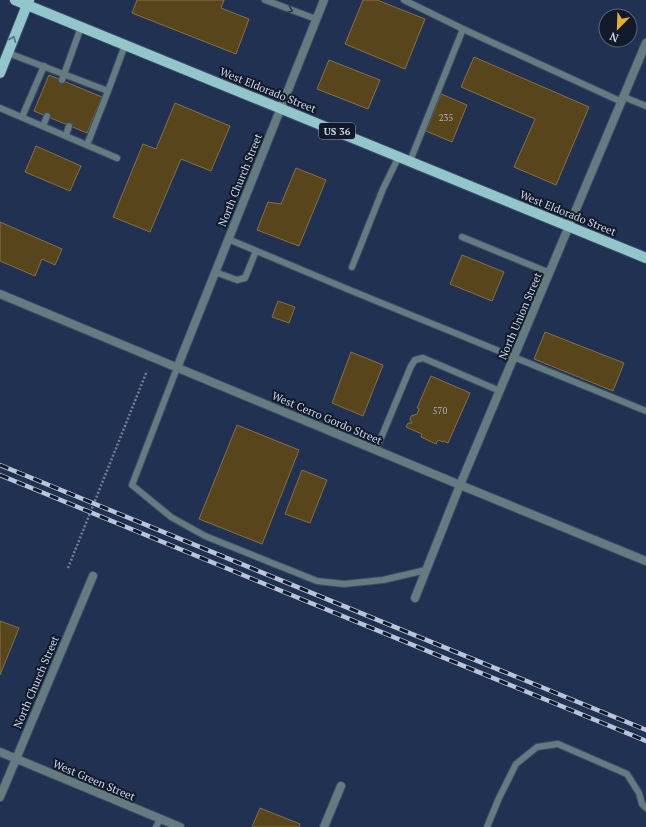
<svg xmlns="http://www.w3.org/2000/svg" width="646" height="827" font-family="'PT Serif',serif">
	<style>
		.building { fill: #58451c; stroke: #857047 }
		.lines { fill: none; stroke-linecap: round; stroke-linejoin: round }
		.service-casing { stroke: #3c4c6b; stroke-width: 8 }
		.minor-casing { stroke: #3c4c6b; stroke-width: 10 }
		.primary-casing { stroke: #3c4c6b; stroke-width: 12 }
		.path { stroke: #707e99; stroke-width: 2.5; stroke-dasharray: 2 2; stroke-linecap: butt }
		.service { stroke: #647c7f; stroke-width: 6 }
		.minor { stroke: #647c7f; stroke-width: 8 }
		.primary { stroke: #93c6cb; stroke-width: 10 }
		.rail-casing { stroke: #b8c4da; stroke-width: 4.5 }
		.rail { stroke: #121a29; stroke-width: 3; stroke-dasharray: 9; stroke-linecap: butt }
		.oneway { stroke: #2b3743 }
		.oneway2 { stroke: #52707a }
		.labels { text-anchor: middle; stroke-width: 4; stroke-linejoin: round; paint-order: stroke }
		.number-label { font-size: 9px; fill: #afb2b8 }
		.shield { fill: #121a29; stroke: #949eb2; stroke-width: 1 }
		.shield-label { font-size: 10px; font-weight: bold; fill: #ccd7ec }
		.street-label { font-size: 11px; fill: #ccd7ec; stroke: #121a29 }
	</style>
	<rect width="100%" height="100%" fill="#213152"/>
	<!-- building -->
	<g class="building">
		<polygon points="137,0 224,0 221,8 249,19 236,54 132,13"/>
		<polygon points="363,0 377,0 425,19 405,69 345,44"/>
		<polygon points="474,57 589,107 556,185 514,167 535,119 461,87"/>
		<polygon points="329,60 380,80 368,109 317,89"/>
		<polygon points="49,75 102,97 87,133 34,111"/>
		<polygon points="441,94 467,105 452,142 426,131"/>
		<polygon points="175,103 230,126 211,171 181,159 150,232 113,217 143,144 156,149"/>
		<polygon points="36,146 81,166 70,191 25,172"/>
		<polygon points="296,168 326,180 299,246 257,230 268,202 281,204"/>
		<polygon points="0,222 62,249 55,265 42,259 35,276 0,261"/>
		<polygon points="462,255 504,272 492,301 450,284"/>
		<polygon points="278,301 295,307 289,323 272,317"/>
		<polygon points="545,332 624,363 613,391 534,359"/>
		<polygon points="351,352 383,365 363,416 332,403"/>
		<polygon points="431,376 470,393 448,443 443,441 443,442 438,440 436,444 421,437 422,434 406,427 408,423 412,423 410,419 411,416 417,414 419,409 417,408"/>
		<polygon points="237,425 299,450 262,544 199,519"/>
		<polygon points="302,470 327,480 310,523 285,514"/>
		<polygon points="0,621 19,628 0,675"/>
		<polygon points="260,808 300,824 299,827 252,827"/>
	</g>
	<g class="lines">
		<!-- service casing -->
		<g class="service-casing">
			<g id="service">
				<polyline points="265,0 316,19"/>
				<polyline points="404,0 463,29 622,102"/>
				<polyline points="8,53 108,91 125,45"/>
				<polyline points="62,80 81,27"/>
				<polyline points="624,97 646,106"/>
				<polyline points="0,108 117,158"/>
				<polyline points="22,117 44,66"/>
				<polyline points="43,126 47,116"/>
				<polyline points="66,135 69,126"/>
				<polyline points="87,145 108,91"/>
				<polyline points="410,161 463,29"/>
				<polyline points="462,237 550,273"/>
				<polyline points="228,239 352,291 646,411"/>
				<polyline points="352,267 383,189 399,156"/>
				<polyline points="215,272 237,280 245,278 256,251"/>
				<polyline points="177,368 132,485 171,517 205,536 317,581 344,584 383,580 426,570"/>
				<polyline points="376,450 411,366 415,360 423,358 500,391"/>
				<polyline points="156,827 160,819"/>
				<polyline points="487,827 499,798 516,764 537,747 558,744 627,774 639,793 642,804 646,808"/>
			</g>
		</g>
		<!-- minor casing -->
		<g class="minor-casing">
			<g id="minor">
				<polyline points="0,294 460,485 646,561"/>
				<polyline points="177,368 324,0"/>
				<polyline points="415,598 460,485 646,43"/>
				<polyline points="0,752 180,827"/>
				<polyline points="0,797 93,576"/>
				<polyline points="324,827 341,786"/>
			</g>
		</g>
		<!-- primary casing -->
		<g class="primary-casing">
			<g id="primary">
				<polyline points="15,0 646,258"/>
				<polyline points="0,73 29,0"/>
			</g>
		</g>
		<!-- path -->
		<polyline class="path" points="68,568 147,371"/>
		<!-- service -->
		<use href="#service" class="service"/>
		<!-- minor -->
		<use href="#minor" class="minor"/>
		<!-- primary -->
		<use href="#primary" class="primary"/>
		<!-- rail casing -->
		<g class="rail-casing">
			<g id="rail">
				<polyline points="0,465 646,730"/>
				<polyline points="0,475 646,741"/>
			</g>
		</g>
		<!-- rail -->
		<use href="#rail" class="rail"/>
	</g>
	<!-- one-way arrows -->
	<defs><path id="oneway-chevron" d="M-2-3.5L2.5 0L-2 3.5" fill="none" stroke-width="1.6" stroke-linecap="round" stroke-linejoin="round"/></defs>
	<use class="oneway" href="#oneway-chevron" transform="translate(290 10) rotate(21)"/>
	<use class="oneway2" href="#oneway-chevron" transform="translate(13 39) rotate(-68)"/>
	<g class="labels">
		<!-- number labels -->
		<g class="number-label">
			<text x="446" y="121">235</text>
			<text x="440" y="414">570</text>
		</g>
		<!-- shield labels -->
		<rect class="shield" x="319" y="123" width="36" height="16" rx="3"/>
		<g class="shield-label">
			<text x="337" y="135">US 36</text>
		</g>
		<!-- street labels -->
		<g class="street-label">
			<text transform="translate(268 90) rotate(22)" y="4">West Eldorado Street</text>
			<text transform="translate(240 180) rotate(-68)" y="4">North Church Street</text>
			<text transform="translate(568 213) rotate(22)" y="4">West Eldorado Street</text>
			<text transform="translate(520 316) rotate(-67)" y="4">North Union Street</text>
			<text transform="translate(327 418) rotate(23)" y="4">West Cerro Gordo Street</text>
			<text transform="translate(36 682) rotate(-67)" y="4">North Church Street</text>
			<text transform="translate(94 780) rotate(23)" y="4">West Green Street</text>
		</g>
	</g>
	<!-- north arrow -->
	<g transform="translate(618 28) rotate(203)"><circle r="19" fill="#121a29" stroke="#5c6677"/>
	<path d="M0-3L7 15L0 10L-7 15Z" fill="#e3ae34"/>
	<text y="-6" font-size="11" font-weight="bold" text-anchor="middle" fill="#ccd7ec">N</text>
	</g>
</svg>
